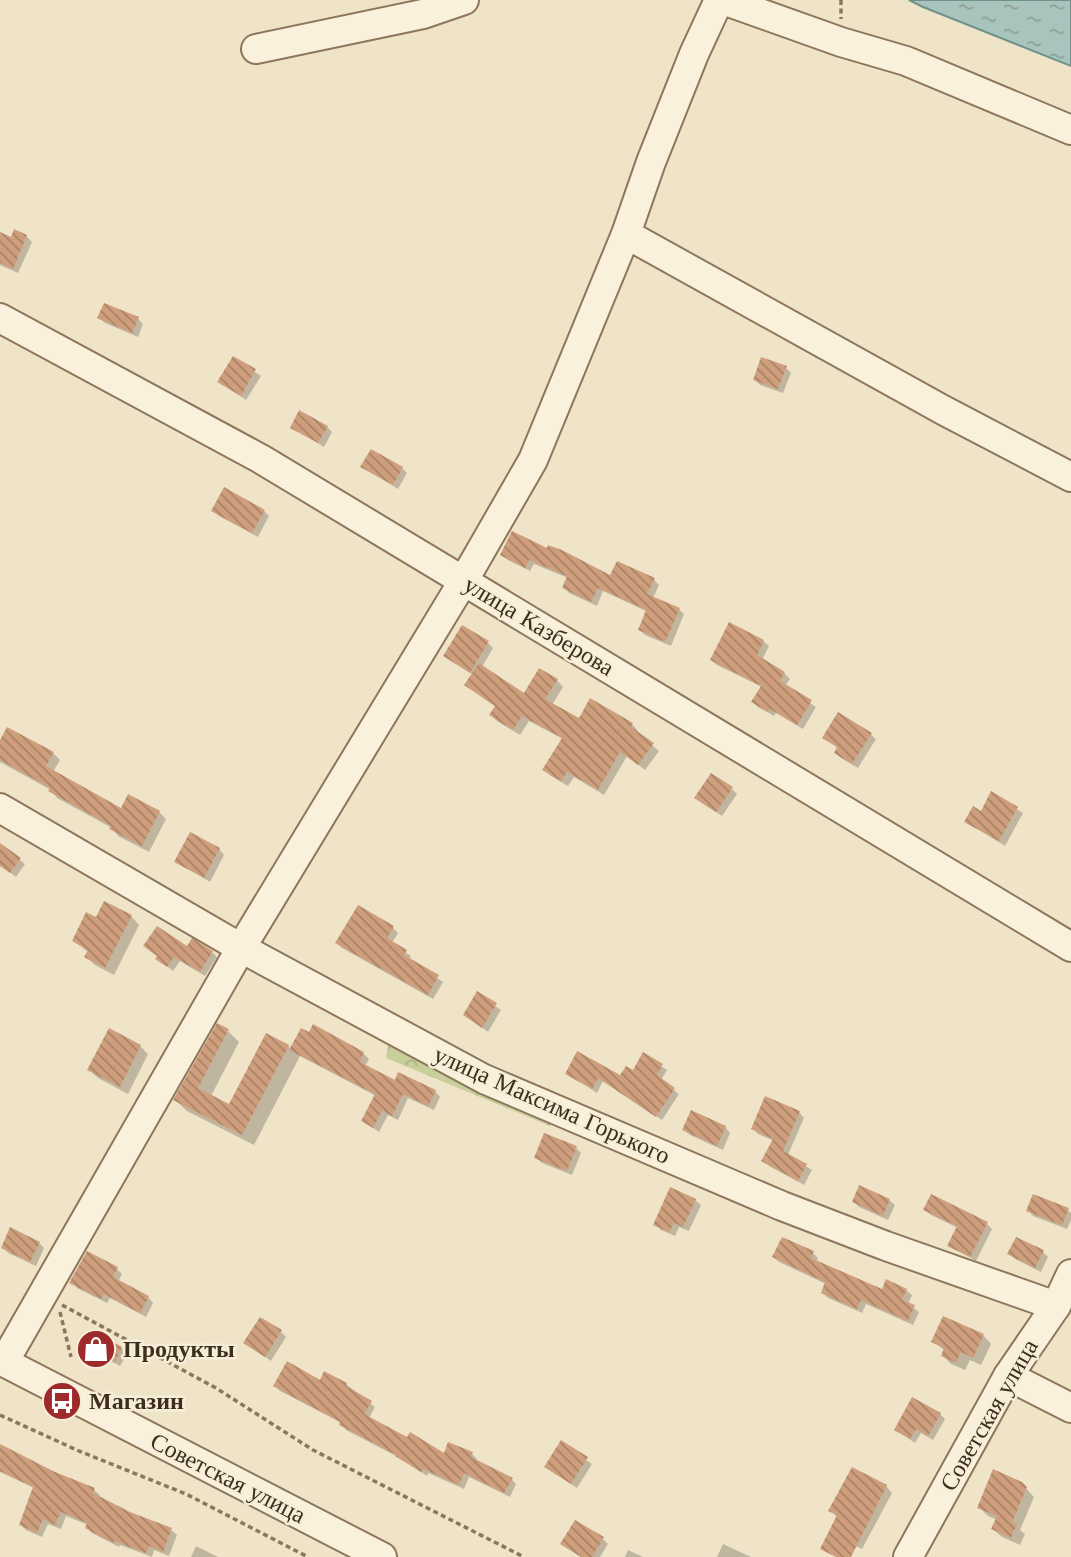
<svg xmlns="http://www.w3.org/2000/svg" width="1071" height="1557" font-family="'Libre Baskerville',serif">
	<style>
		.forest { fill: url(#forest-crowns) }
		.water { fill: url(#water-ripples); stroke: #6f938a; stroke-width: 2 }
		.shadow { fill: #0003 }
		.building { fill: url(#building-back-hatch) }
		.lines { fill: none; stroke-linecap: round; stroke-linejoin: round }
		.minor-casing { stroke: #8d765c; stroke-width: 32 }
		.path { stroke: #8d765c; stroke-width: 3.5; stroke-dasharray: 5 3.5; stroke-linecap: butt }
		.minor { stroke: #faf1dc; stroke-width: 28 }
		.labels { text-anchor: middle; stroke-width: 5; stroke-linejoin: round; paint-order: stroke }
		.street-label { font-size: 24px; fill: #3d2e20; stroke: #f7eed8 }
		.poi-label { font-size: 24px; font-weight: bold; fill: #3d2e20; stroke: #f7eed8; text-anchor: start }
	</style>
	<defs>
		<pattern id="forest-crowns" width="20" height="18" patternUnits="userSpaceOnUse" patternTransform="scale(1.75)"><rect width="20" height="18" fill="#c9cf9b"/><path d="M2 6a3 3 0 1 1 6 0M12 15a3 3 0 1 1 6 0" fill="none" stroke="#aeb285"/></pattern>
		<pattern id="water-ripples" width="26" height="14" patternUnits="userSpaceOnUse" patternTransform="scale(1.75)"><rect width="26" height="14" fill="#a9c4bc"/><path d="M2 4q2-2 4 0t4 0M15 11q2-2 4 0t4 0" fill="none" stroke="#8ba098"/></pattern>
		<pattern id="building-back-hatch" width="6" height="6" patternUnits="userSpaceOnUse" patternTransform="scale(1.75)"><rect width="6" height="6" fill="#cf9f7d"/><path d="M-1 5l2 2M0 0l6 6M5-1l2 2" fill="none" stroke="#a98266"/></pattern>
	</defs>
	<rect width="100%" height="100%" fill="#f0e4c8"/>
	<!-- forest -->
	<polygon class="forest" points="389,1040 555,1113 550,1126 386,1058"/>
	<!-- water -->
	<polygon class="water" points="909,0 1071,0 1071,66 923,7"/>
	<!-- shadow -->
	<g class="shadow">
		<polygon points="26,236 32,242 18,273 0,265 0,239"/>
		<polygon points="99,318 138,319 143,324 138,337 105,323"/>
		<polygon points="233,358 261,376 246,400 219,382"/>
		<polygon points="786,368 791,373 783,393 760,385 755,380"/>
		<polygon points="292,427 327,427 332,432 324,447"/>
		<polygon points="362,467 402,468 407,473 398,489"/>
		<polygon points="213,510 264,511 269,516 258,537 219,516"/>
		<polygon points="513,533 611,577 654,580 659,585 653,598 679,609 684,614 671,646 645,635 640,630 648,612 603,591 597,606 569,593 564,587 568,578 534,564 530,571 508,560 502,555"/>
		<polygon points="763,641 769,646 762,660 784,673 790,679 785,686 816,707 803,729 776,713 774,716 758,707 753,702 762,687 717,665 712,660"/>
		<polygon points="488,643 493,648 482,667 524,695 557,680 563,687 552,705 579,720 632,724 638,731 637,733 659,751 645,770 627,756 604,795 574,777 568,786 551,776 544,770 563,739 529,721 520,735 497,721 491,715 496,707 466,685 473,675 445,656"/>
		<polygon points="8,729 53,753 60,760 53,772 122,810 128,797 159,812 166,819 149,852 118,836 112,828 57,798 51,790 0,762 0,743"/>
		<polygon points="870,734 876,739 858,768 841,758 836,753 839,749 825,738"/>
		<polygon points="732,789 737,794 722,816 702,803"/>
		<polygon points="992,794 1023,813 1005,846 966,822 981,813"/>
		<polygon points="0,845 25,864 16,877 0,865"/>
		<polygon points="219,849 224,855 210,882 176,861"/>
		<polygon points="359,907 393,928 398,933 392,943 411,956 409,960 443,982 433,999 342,948 337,943"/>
		<polygon points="131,916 139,925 114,975 95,965 86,957 89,953 74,941 97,919"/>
		<polygon points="187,949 212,952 217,957 205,976 180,961 173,971 158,959"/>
		<polygon points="478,994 501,1010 488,1032 465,1015"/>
		<polygon points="228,1031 239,1042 211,1096 230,1106 288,1046 291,1049 363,1053 369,1059 365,1066 396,1082 435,1091 440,1097 434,1110 408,1098 398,1120 388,1115 379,1132 363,1121 376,1096 300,1056 254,1145 187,1111 175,1100"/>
		<polygon points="140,1046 148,1054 128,1094 98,1078 89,1070"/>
		<polygon points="644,1055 667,1070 661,1080 679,1094 662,1120 603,1081 597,1093 567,1073 621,1077 633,1073"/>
		<polygon points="799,1112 804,1118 788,1155 812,1170 804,1185 769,1166 764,1161 774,1141 758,1134 753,1129"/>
		<polygon points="725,1127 730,1133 723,1150 690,1135 684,1130"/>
		<polygon points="576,1148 581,1153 572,1175 542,1163 536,1158"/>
		<polygon points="695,1200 701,1205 689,1231 679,1227 675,1236 661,1230 655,1224"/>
		<polygon points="889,1200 895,1205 888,1220 859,1207 854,1202"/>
		<polygon points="926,1210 987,1224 992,1229 976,1261 949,1245 958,1228 931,1215"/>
		<polygon points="1028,1210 1068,1210 1071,1213 1071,1220 1067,1229 1033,1216"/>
		<polygon points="39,1243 44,1248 36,1266 8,1253 3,1247"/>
		<polygon points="1043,1252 1048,1257 1041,1272 1015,1259 1010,1254"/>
		<polygon points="813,1253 818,1258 816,1263 882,1292 906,1290 912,1295 908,1304 919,1312 913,1325 866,1304 862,1313 828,1298 823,1293 826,1284 779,1262 774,1257"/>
		<polygon points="117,1269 122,1274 118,1282 148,1297 153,1303 146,1317 110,1298 107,1303 77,1288 72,1282"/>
		<polygon points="91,1332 121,1348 127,1354 120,1366 90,1350 84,1345"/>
		<polygon points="281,1332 286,1337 271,1361 245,1343"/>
		<polygon points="983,1335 991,1344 981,1365 970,1360 965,1370 951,1364 943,1356 945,1351 933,1341"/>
		<polygon points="320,1383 346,1384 375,1407 369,1418 444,1456 472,1454 477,1459 476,1461 511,1479 516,1484 510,1497 469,1477 464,1489 428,1473 427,1476 398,1457 346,1430 342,1423 280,1391 275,1386"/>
		<polygon points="940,1414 945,1419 933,1440 921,1433 915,1443 896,1430"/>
		<polygon points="561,1443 592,1464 577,1488 546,1467"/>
		<polygon points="0,1449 94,1490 100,1495 98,1498 129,1514 171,1530 177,1535 169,1556 154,1550 152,1557 120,1545 119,1547 92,1533 87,1528 88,1525 66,1516 61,1529 48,1524 42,1537 26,1530 21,1525 34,1488 0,1472"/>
		<polygon points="1021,1483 1034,1497 1020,1530 1025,1534 1020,1545 1002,1537 993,1529 997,1520 988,1516 979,1507"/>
		<polygon points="886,1486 892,1493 862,1549 837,1537 837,1517 830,1510"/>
		<polygon points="603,1539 608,1544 600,1557 581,1557 562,1544"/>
		<polygon points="723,1544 751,1557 717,1557"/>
		<polygon points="196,1546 218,1557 191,1557"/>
		<polygon points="628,1550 643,1557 625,1557"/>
	</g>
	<!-- building -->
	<g class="building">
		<polygon points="14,229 27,235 13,269 0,263 0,232 11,237"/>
		<polygon points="104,303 139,317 132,333 97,318"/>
		<polygon points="233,356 256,369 241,396 217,382"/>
		<polygon points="761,357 787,366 778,389 753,380"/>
		<polygon points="299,410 328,426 318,443 290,428"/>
		<polygon points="371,449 403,467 393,485 360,467"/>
		<polygon points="224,487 265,510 252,533 211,511"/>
		<polygon points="512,531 547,548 548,545 562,550 610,575 617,561 655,578 647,594 680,608 665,642 638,630 646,610 598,588 591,602 562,588 567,576 529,560 525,568 500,555"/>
		<polygon points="729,622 764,640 757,655 785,672 780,681 812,700 797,725 770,709 768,712 751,702 761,686 710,660"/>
		<polygon points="462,625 489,641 470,673 443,656"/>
		<polygon points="479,663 524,693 539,668 558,679 545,699 579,718 590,698 633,723 631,727 654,743 638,765 620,752 598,790 567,772 561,781 542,770 562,738 522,716 513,730 489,715 495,706 464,685"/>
		<polygon points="838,712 872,733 852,764 834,753 837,747 822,738"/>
		<polygon points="7,727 54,752 46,766 121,808 128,794 160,811 142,846 109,829 111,826 48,791 50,788 0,760 0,740"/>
		<polygon points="711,773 733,787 716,812 694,798"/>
		<polygon points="991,791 1018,807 999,841 964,822 973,806 981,811"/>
		<polygon points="190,832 220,848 204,878 174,862"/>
		<polygon points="0,843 21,858 10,873 0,866"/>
		<polygon points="104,901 132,915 105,968 84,957 88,950 72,941 86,912 96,917"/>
		<polygon points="358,905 394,926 387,938 407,950 404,955 439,975 428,995 335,943"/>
		<polygon points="157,926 187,946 192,938 213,951 200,972 174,957 167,967 155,959 157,956 143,946"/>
		<polygon points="477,991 497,1003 482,1028 463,1015"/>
		<polygon points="217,1023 229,1029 198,1088 229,1104 266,1033 289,1045 242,1135 173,1100"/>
		<polygon points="313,1024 364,1052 360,1062 395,1080 398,1072 436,1090 428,1106 403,1094 392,1116 382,1111 373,1128 361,1121 375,1094 289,1050 301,1028 309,1032"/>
		<polygon points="109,1028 141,1045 120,1087 87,1070"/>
		<polygon points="577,1051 620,1075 626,1066 633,1070 643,1052 663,1064 657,1075 675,1088 656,1117 598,1078 592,1089 565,1074"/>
		<polygon points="765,1096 800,1111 783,1151 807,1164 798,1181 761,1161 773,1139 751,1129"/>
		<polygon points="691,1110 726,1126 717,1146 682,1130"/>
		<polygon points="544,1133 577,1146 567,1171 534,1158"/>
		<polygon points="859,1185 890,1199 883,1216 852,1202"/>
		<polygon points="670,1187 696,1199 683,1227 674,1223 669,1232 653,1225"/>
		<polygon points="931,1194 988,1222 970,1257 947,1246 957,1226 923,1210"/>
		<polygon points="1033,1194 1069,1208 1062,1225 1026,1211"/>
		<polygon points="10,1227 40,1242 30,1262 1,1248"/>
		<polygon points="782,1237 814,1251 811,1258 882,1289 886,1279 907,1289 902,1300 915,1305 908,1321 861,1300 857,1309 821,1293 825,1282 772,1257"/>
		<polygon points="1016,1237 1044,1250 1035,1268 1007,1254"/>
		<polygon points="87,1251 118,1267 113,1277 149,1296 140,1313 104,1294 101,1299 69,1283"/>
		<polygon points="943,1316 984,1334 973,1358 961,1352 956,1363 941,1356 944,1348 931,1342"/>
		<polygon points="260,1317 282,1330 265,1357 243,1343"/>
		<polygon points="90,1330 122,1347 115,1362 82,1345"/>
		<polygon points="287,1361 320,1380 324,1371 347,1383 346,1386 372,1401 364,1414 407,1437 410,1432 444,1453 448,1442 473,1452 471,1457 513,1478 504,1493 464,1473 459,1485 423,1469 421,1472 395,1456 396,1455 339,1425 340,1422 273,1386"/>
		<polygon points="912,1397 941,1413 928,1436 916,1429 910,1439 894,1430"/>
		<polygon points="561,1440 588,1457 571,1484 544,1467"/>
		<polygon points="0,1444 55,1472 95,1488 93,1493 130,1512 172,1528 163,1552 149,1546 146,1553 114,1541 113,1543 85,1528 87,1523 61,1512 55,1525 43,1519 37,1533 19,1525 33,1487 0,1471"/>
		<polygon points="852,1467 887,1485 851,1557 836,1557 820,1549 837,1515 828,1511"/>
		<polygon points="993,1469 1022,1482 1027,1487 1012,1522 1017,1524 1011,1538 991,1529 997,1516 977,1508"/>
		<polygon points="575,1520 604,1537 592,1557 581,1557 560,1544"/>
	</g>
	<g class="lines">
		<!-- minor casing -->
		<g class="minor-casing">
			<g id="minor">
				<polyline points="723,0 841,42 906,61 1071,130"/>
				<polyline points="256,49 423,14 464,0"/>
				<polyline points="626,234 943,410 1071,477"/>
				<polyline points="0,318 261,459 1071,947"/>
				<polyline points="0,808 241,948 484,1079 782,1206 886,1246 1056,1306"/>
				<polyline points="0,1360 382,1557"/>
				<polyline points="4,1362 241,948 464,580 533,460 626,234 651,162 694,54 719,0"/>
				<polyline points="1008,1376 1071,1408"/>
				<polyline points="908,1557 1008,1376 1056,1306 1071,1274"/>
			</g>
		</g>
		<!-- path -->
		<g class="path">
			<polyline points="841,0 841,19"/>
			<polyline points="62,1305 216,1388 313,1450 524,1557"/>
			<polyline points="60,1312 71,1357"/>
			<polyline points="0,1415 79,1451 186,1494 308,1557"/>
		</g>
		<!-- minor -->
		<use href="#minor" class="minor"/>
	</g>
	<!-- icons -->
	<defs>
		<g id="shop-disc" transform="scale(2.0125)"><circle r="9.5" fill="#9e2a2b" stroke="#f7eed8"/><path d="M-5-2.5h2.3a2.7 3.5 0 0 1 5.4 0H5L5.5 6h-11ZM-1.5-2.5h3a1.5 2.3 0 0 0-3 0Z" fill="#fff"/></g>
		<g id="bus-disc" transform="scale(2.0125)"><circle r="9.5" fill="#9e2a2b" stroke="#f7eed8"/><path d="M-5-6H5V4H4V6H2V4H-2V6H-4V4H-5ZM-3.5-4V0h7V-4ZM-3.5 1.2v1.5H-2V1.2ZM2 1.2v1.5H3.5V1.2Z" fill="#fff"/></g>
	</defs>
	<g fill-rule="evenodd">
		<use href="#shop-disc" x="96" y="1349"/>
		<use href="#bus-disc" x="62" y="1401"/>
	</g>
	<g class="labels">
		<!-- street labels -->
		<g class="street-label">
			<text transform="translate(539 626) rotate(31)" y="8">улица Казберова</text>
			<text transform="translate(552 1105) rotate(24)" y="8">улица Максима Горького</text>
			<text transform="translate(989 1415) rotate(-60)" y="8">Советская улица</text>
			<text transform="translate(228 1478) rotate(27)" y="8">Советская улица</text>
		</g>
		<!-- poi labels -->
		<g class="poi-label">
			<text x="123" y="1357">Продукты</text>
			<text x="89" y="1409">Магазин</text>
		</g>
	</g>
</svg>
